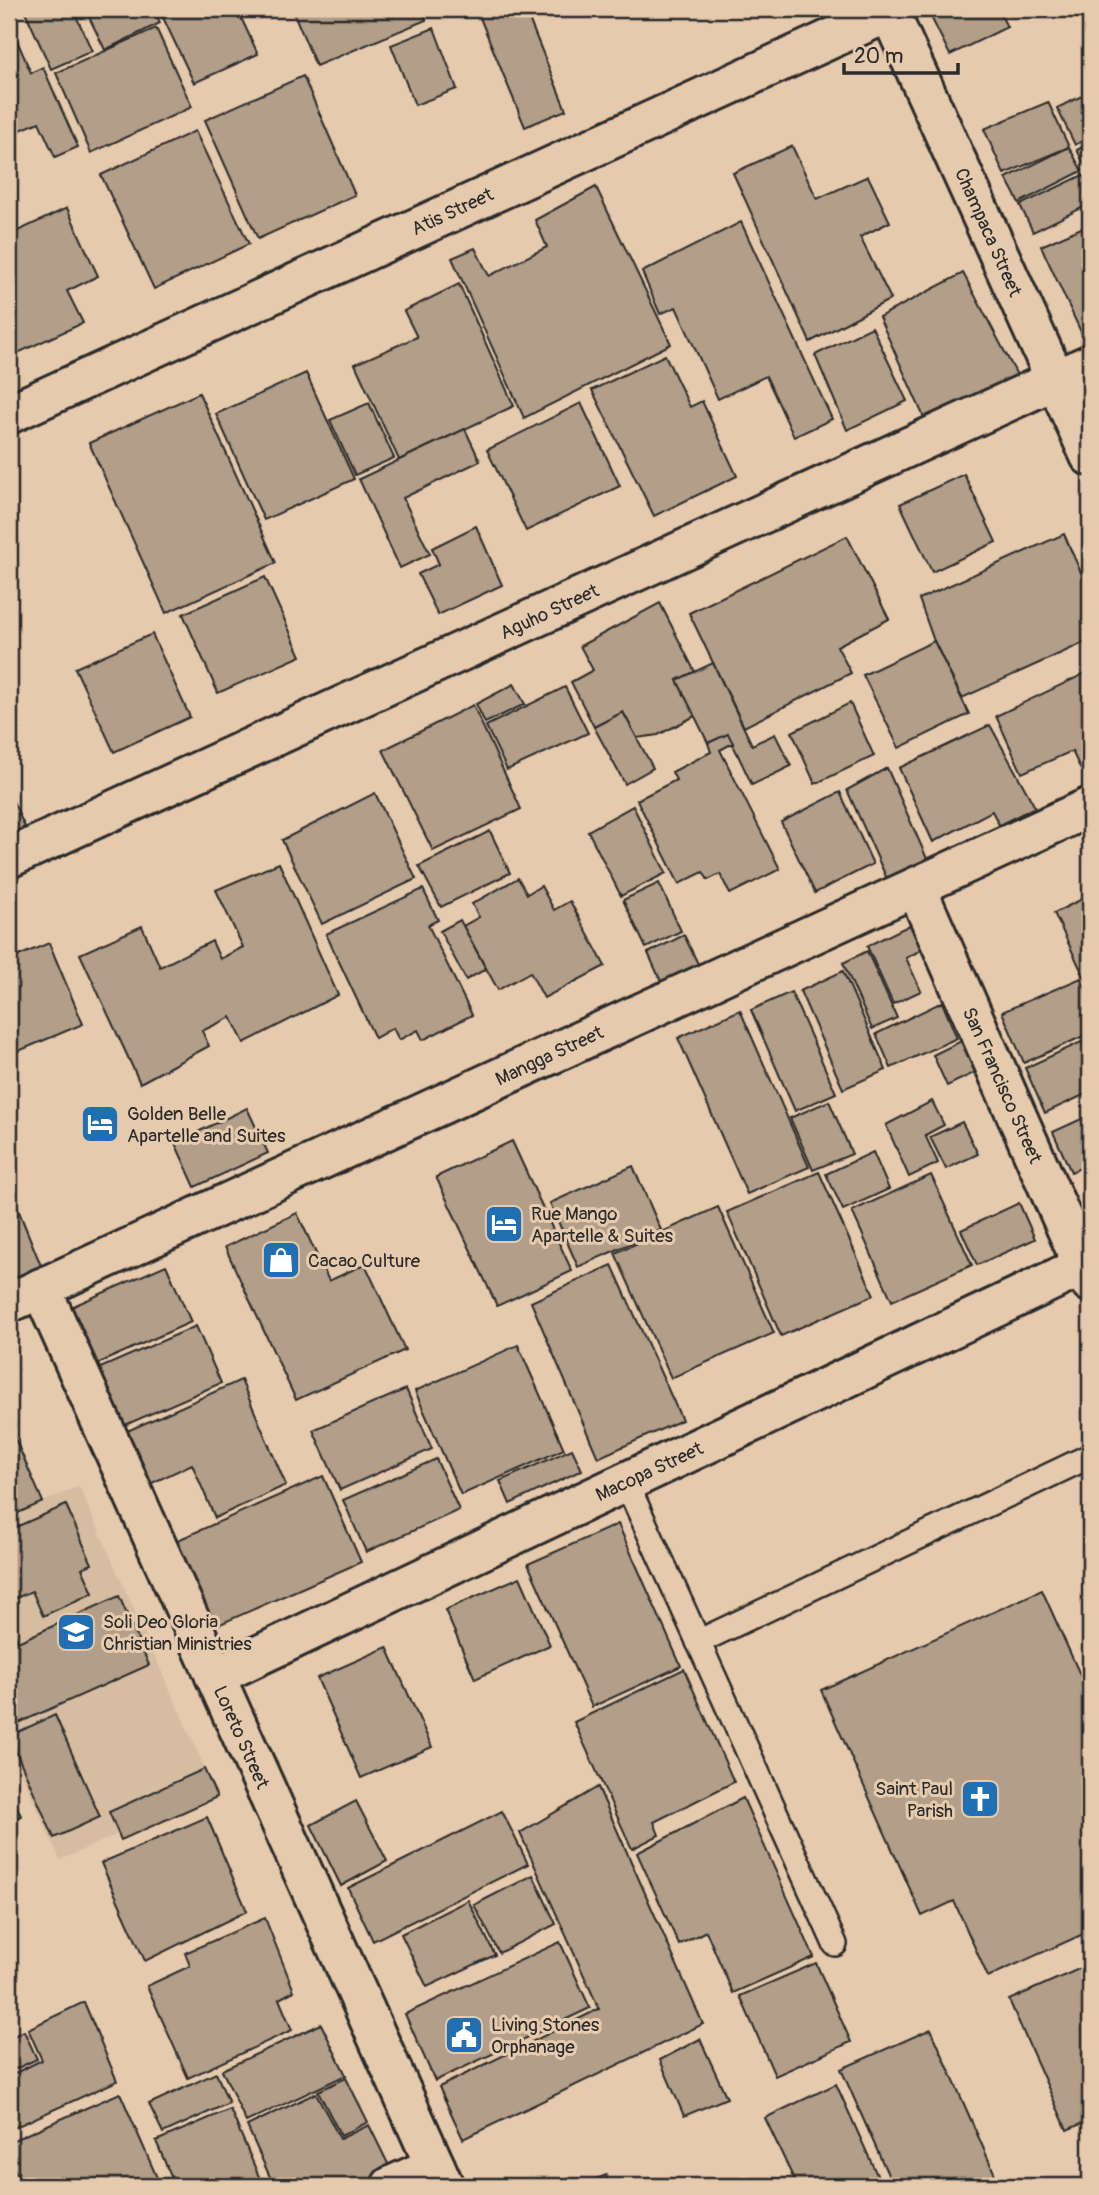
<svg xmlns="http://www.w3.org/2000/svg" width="1099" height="2195" font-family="Pangolin,sans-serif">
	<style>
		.built { fill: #d6bda2 }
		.building { fill: #b29e89; stroke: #2b2b2b; stroke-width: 2 }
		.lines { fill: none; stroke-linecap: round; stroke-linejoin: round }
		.lane-casing { stroke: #2b2b2b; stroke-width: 28 }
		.street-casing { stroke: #2b2b2b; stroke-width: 44 }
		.lane { stroke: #e6caad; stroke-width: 23 }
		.street { stroke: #e6caad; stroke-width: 38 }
		.labels { text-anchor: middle; stroke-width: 6; stroke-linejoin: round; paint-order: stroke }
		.street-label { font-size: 19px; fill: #2b2b2b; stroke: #e6caad }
		.poi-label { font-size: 19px; fill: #2b2b2b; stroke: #e6caad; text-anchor: start }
	</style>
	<rect width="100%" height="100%" fill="#e6caad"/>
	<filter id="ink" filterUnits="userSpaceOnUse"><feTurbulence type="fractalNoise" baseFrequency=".0143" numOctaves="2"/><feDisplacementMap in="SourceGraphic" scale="14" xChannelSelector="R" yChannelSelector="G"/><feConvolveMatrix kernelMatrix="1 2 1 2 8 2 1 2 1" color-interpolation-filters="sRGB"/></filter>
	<g filter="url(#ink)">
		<!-- built -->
		<polygon class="built" points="79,1486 215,1791 60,1860 9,1746 9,1517"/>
		<!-- building -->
		<g class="building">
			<polygon points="24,9 73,9 92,51 51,69"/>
			<polygon points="85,9 154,9 160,23 105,50"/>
			<polygon points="159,9 237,9 258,54 194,83"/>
			<polygon points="292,9 422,9 426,20 316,66"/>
			<polygon points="487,9 525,9 566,110 525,127 478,13"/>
			<polygon points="947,9 998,9 1007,27 950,55 931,17"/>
			<polygon points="9,22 31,73 43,67 78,147 55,157 39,122 9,135"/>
			<polygon points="156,28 192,107 91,153 56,73"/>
			<polygon points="434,28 457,89 415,105 391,45"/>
			<polygon points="303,76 355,195 258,239 205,120"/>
			<polygon points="1090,92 1090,137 1075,145 1057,108"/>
			<polygon points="1048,102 1069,147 1004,174 984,129"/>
			<polygon points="195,131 249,244 154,289 101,175"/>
			<polygon points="1090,143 1090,175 1077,150"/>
			<polygon points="792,146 817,199 868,176 890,222 860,237 891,299 810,342 733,173"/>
			<polygon points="1069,147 1082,171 1019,203 1006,178"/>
			<polygon points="1083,175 1090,188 1090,204 1033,232 1020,205"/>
			<polygon points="596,187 671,344 524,418 452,258 475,248 489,276 547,247 535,220"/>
			<polygon points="67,208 98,276 67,291 83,323 9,357 9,212 18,231"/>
			<polygon points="741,222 832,419 794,437 766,376 718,399 676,307 660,314 642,272"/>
			<polygon points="1090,224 1090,341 1086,343 1041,246"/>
			<polygon points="963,273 1017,375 926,422 879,317"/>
			<polygon points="459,284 514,406 399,460 355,364 417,337 404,311"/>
			<polygon points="872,327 907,401 847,430 815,355"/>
			<polygon points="665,355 690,407 702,401 737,476 654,516 592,390"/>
			<polygon points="306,373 354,479 264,520 216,414"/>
			<polygon points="199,393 276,563 166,613 89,443"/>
			<polygon points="369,403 394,458 355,475 330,420"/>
			<polygon points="581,403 620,486 526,531 487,450"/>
			<polygon points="465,429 480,461 403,498 430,554 400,568 359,479"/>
			<polygon points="964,474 996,542 932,572 900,504"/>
			<polygon points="476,526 502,585 438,615 418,574 439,564 432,548"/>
			<polygon points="1064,534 1090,593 1090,640 962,698 934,641 919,599"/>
			<polygon points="847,536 889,619 837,646 851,673 744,727 689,613"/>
			<polygon points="265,577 301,656 218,693 183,614"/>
			<polygon points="660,603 695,672 677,680 695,716 658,735 637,738 623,712 594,727 571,682 593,670 580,646"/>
			<polygon points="152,634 190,717 114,752 75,668"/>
			<polygon points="934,641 969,714 899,748 863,675"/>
			<polygon points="713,663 752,745 775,734 791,766 752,785 728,734 708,743 677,680"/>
			<polygon points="1090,671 1090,771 1083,774 1072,751 1022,773 996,716"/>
			<polygon points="514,684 525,704 485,723 476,704"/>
			<polygon points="565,687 588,733 507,770 486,726"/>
			<polygon points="850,703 874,756 815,784 792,732"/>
			<polygon points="473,705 521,809 433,851 383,750"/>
			<polygon points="623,712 653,768 625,784 594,727"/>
			<polygon points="990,725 1035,807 999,825 992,811 933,842 899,768"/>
			<polygon points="728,734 733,743 720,750 780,869 730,894 720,874 708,880 703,872 679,884 637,800 676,780 672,772 711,752 708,743"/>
			<polygon points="887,768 928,861 887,879 847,790"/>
			<polygon points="840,792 873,864 815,893 781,822"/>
			<polygon points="9,793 25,827 9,835"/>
			<polygon points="375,793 416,879 322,924 282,840"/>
			<polygon points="633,806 666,873 621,896 588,831"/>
			<polygon points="490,831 510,873 441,907 419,866"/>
			<polygon points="279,863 338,995 244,1043 231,1017 202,1031 209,1046 140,1083 80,954 142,926 160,967 212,941 220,959 243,947 216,890"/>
			<polygon points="518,878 527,894 541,886 554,910 570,901 605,966 544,998 530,972 498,990 463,926 479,917 472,904"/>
			<polygon points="659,883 681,931 646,948 623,900"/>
			<polygon points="423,889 438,920 428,925 472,1015 423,1040 418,1030 399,1040 393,1028 375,1038 326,934"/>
			<polygon points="1090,895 1090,989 1054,913"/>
			<polygon points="460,920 486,969 466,980 440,931"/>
			<polygon points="916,922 927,947 906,958 921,991 893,1004 867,946"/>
			<polygon points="684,935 700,968 663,986 648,953"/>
			<polygon points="49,943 83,1024 9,1055 9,960"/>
			<polygon points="867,951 897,1018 872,1029 843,963"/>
			<polygon points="843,971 886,1070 843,1089 800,991"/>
			<polygon points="1081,978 1090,999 1090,1033 1024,1063 1002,1012"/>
			<polygon points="791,992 836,1093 795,1111 751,1010"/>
			<polygon points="942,1002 957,1038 891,1068 876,1034"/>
			<polygon points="740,1010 809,1167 747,1194 678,1038"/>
			<polygon points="1090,1038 1090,1092 1045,1113 1025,1068"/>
			<polygon points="961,1041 976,1072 947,1086 933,1055"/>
			<polygon points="829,1101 852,1154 813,1170 790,1118"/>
			<polygon points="932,1101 944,1125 925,1135 938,1163 909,1177 886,1125"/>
			<polygon points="247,1108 268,1153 195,1187 175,1143"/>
			<polygon points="1090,1115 1090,1164 1071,1172 1053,1132"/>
			<polygon points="962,1122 978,1154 946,1169 930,1137"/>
			<polygon points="512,1141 572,1271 497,1306 436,1177"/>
			<polygon points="873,1152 889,1189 843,1210 826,1174"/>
			<polygon points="633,1166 661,1230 578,1267 550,1203"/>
			<polygon points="819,1172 874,1295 781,1336 727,1212"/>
			<polygon points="931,1175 972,1265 892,1301 852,1211"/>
			<polygon points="9,1187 42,1268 9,1284"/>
			<polygon points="1019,1203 1035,1239 977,1265 961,1230"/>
			<polygon points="718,1207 774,1333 671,1378 615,1253"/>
			<polygon points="297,1213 329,1281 365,1264 405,1350 296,1400 225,1247"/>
			<polygon points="166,1265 191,1322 97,1364 71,1307"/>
			<polygon points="612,1265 682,1420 598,1458 531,1302"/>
			<polygon points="196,1326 221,1383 123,1426 98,1369"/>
			<polygon points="518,1345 564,1449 461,1495 415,1391"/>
			<polygon points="241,1380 286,1485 215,1518 192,1464 148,1485 125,1432"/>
			<polygon points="406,1389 432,1449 340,1490 313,1430"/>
			<polygon points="9,1425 43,1502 9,1517"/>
			<polygon points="572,1449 582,1470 510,1504 500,1481"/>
			<polygon points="436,1459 459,1510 366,1552 343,1500"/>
			<polygon points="323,1476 361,1562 209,1629 171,1543"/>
			<polygon points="66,1505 92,1564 82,1568 93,1593 43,1616 32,1591 9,1601 9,1530"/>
			<polygon points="618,1524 681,1666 592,1707 528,1564"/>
			<polygon points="520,1577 550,1645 475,1679 445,1610"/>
			<polygon points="1042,1590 1090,1697 1090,1931 988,1977 954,1901 922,1916 821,1690"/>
			<polygon points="119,1596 149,1665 12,1726 9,1718 9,1646"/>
			<polygon points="9,1620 17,1639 9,1642"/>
			<polygon points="387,1647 432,1747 361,1778 317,1678"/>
			<polygon points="684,1669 734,1782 654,1822 659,1835 632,1849 574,1722"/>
			<polygon points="55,1715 100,1817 54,1838 9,1736"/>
			<polygon points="204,1769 217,1797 121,1840 109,1812"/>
			<polygon points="9,1787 21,1816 9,1821"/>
			<polygon points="598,1787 703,2024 463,2139 439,2087 599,2009 520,1833"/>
			<polygon points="743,1798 814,1957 733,1993 706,1931 679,1945 637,1853"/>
			<polygon points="356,1801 387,1861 341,1886 311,1825"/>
			<polygon points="502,1811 528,1864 373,1941 348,1888"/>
			<polygon points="207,1817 247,1911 145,1961 101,1863"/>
			<polygon points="533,1875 556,1924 499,1953 474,1905"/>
			<polygon points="468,1900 495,1955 427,1987 401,1934"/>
			<polygon points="265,1918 294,1991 279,1999 292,2030 188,2078 147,1986 190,1966 185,1953"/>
			<polygon points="560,1942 590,2008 435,2081 405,2014"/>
			<polygon points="816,1963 851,2042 775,2076 740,1996"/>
			<polygon points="1090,1964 1090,2120 1067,2130 1009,2000"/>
			<polygon points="84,2002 117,2081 9,2130 9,2076 42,2060 28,2029"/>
			<polygon points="321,2024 346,2075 246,2122 222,2070"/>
			<polygon points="931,2029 1000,2186 893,2186 841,2069"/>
			<polygon points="24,2031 37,2059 9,2072 9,2038"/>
			<polygon points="700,2039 727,2098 684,2116 660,2060"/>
			<polygon points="216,2073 229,2103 163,2133 149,2104"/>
			<polygon points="346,2078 368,2122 341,2136 318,2091"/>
			<polygon points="836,2084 882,2186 797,2186 765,2118"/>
			<polygon points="120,2093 158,2180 144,2186 22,2186 9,2157 9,2142"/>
			<polygon points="316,2093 340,2139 369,2125 395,2178 377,2186 274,2186 247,2126"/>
			<polygon points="230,2109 263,2186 175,2186 156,2141"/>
			<polygon points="606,2175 610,2186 580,2186"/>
		</g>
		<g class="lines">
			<!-- lane casing -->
			<g class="lane-casing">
				<g id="lane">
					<polyline points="626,1482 835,1944"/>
					<polyline points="698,1642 1090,1456"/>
				</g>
			</g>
			<!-- street casing -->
			<g class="street-casing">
				<g id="street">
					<polyline points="888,9 1090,456"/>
					<polyline points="9,414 896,9"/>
					<polyline points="9,858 1090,364"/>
					<polyline points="916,887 1090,1282"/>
					<polyline points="41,1288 444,2186"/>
					<polyline points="9,1303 1090,807"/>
					<polyline points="215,1676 1083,1266"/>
					<polyline points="391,2186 435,2166"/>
				</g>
			</g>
			<!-- lane -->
			<use href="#lane" class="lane"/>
			<!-- street -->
			<use href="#street" class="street"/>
		</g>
	</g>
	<!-- icons -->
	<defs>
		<g id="hotel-square" transform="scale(2.0125)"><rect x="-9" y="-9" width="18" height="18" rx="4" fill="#1f6fb2" stroke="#e6caad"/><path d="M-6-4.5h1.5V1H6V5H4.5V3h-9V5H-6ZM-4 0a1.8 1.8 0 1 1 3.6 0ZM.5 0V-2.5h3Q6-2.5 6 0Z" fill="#fff"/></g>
		<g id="shop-square" transform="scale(2.0125)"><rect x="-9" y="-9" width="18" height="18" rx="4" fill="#1f6fb2" stroke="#e6caad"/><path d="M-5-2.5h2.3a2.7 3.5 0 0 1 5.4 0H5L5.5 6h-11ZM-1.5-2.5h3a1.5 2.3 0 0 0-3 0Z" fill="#fff"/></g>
		<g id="school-square" transform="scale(2.0125)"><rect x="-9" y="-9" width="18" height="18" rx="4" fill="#1f6fb2" stroke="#e6caad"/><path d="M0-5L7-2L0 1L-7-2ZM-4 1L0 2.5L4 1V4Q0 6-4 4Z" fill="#fff"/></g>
		<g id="church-square" transform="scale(2.0125)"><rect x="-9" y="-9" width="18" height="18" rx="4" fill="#1f6fb2" stroke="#e6caad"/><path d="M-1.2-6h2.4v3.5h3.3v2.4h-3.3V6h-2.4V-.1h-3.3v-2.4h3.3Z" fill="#fff"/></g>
		<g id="civic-square" transform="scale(2.0125)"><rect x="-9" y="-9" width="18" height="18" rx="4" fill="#1f6fb2" stroke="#e6caad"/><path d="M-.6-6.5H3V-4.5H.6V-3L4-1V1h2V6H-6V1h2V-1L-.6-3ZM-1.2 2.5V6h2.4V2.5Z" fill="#fff"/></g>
	</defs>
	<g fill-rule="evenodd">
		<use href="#hotel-square" x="100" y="1124"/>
		<use href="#hotel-square" x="504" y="1224"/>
		<use href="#shop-square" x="281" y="1260"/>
		<use href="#school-square" x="76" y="1632"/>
		<use href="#church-square" x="980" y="1799"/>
		<use href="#civic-square" x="464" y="2035"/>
	</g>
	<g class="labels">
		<!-- street labels -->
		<g class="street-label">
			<text transform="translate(452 211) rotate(-25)" y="7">Atis Street</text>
			<text transform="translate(989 232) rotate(66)" y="7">Champaca Street</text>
			<text transform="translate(549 611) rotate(-25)" y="7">Aguho Street</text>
			<text transform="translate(549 1055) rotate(-25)" y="7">Mangga Street</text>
			<text transform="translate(1003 1085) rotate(66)" y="7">San Francisco Street</text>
			<text transform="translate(649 1471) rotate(-25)" y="7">Macopa Street</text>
			<text transform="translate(242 1737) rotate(66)" y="7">Loreto Street</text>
		</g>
		<!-- poi labels -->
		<g class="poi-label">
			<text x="127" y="1120">Golden Belle<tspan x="127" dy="22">Apartelle and Suites</tspan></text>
			<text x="531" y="1220">Rue Mango<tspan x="531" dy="22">Apartelle &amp; Suites</tspan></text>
			<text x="308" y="1267">Cacao Culture</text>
			<text x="103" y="1628">Soli Deo Gloria<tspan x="103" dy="22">Christian Ministries</tspan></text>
			<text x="953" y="1795" text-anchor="end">Saint Paul<tspan x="953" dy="22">Parish</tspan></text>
			<text x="491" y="2031">Living Stones<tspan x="491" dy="22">Orphanage</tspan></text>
		</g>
	</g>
	<!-- margin -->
	<rect width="1099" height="2195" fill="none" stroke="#e6caad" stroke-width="35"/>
	<rect x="18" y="18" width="1064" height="2160" fill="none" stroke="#2b2b2b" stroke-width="2.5" filter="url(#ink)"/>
	<!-- scale -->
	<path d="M844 63v10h114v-10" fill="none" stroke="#2b2b2b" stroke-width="3.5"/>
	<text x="854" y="63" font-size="21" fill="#2b2b2b" stroke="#e6caad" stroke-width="5" paint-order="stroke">20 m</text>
</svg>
